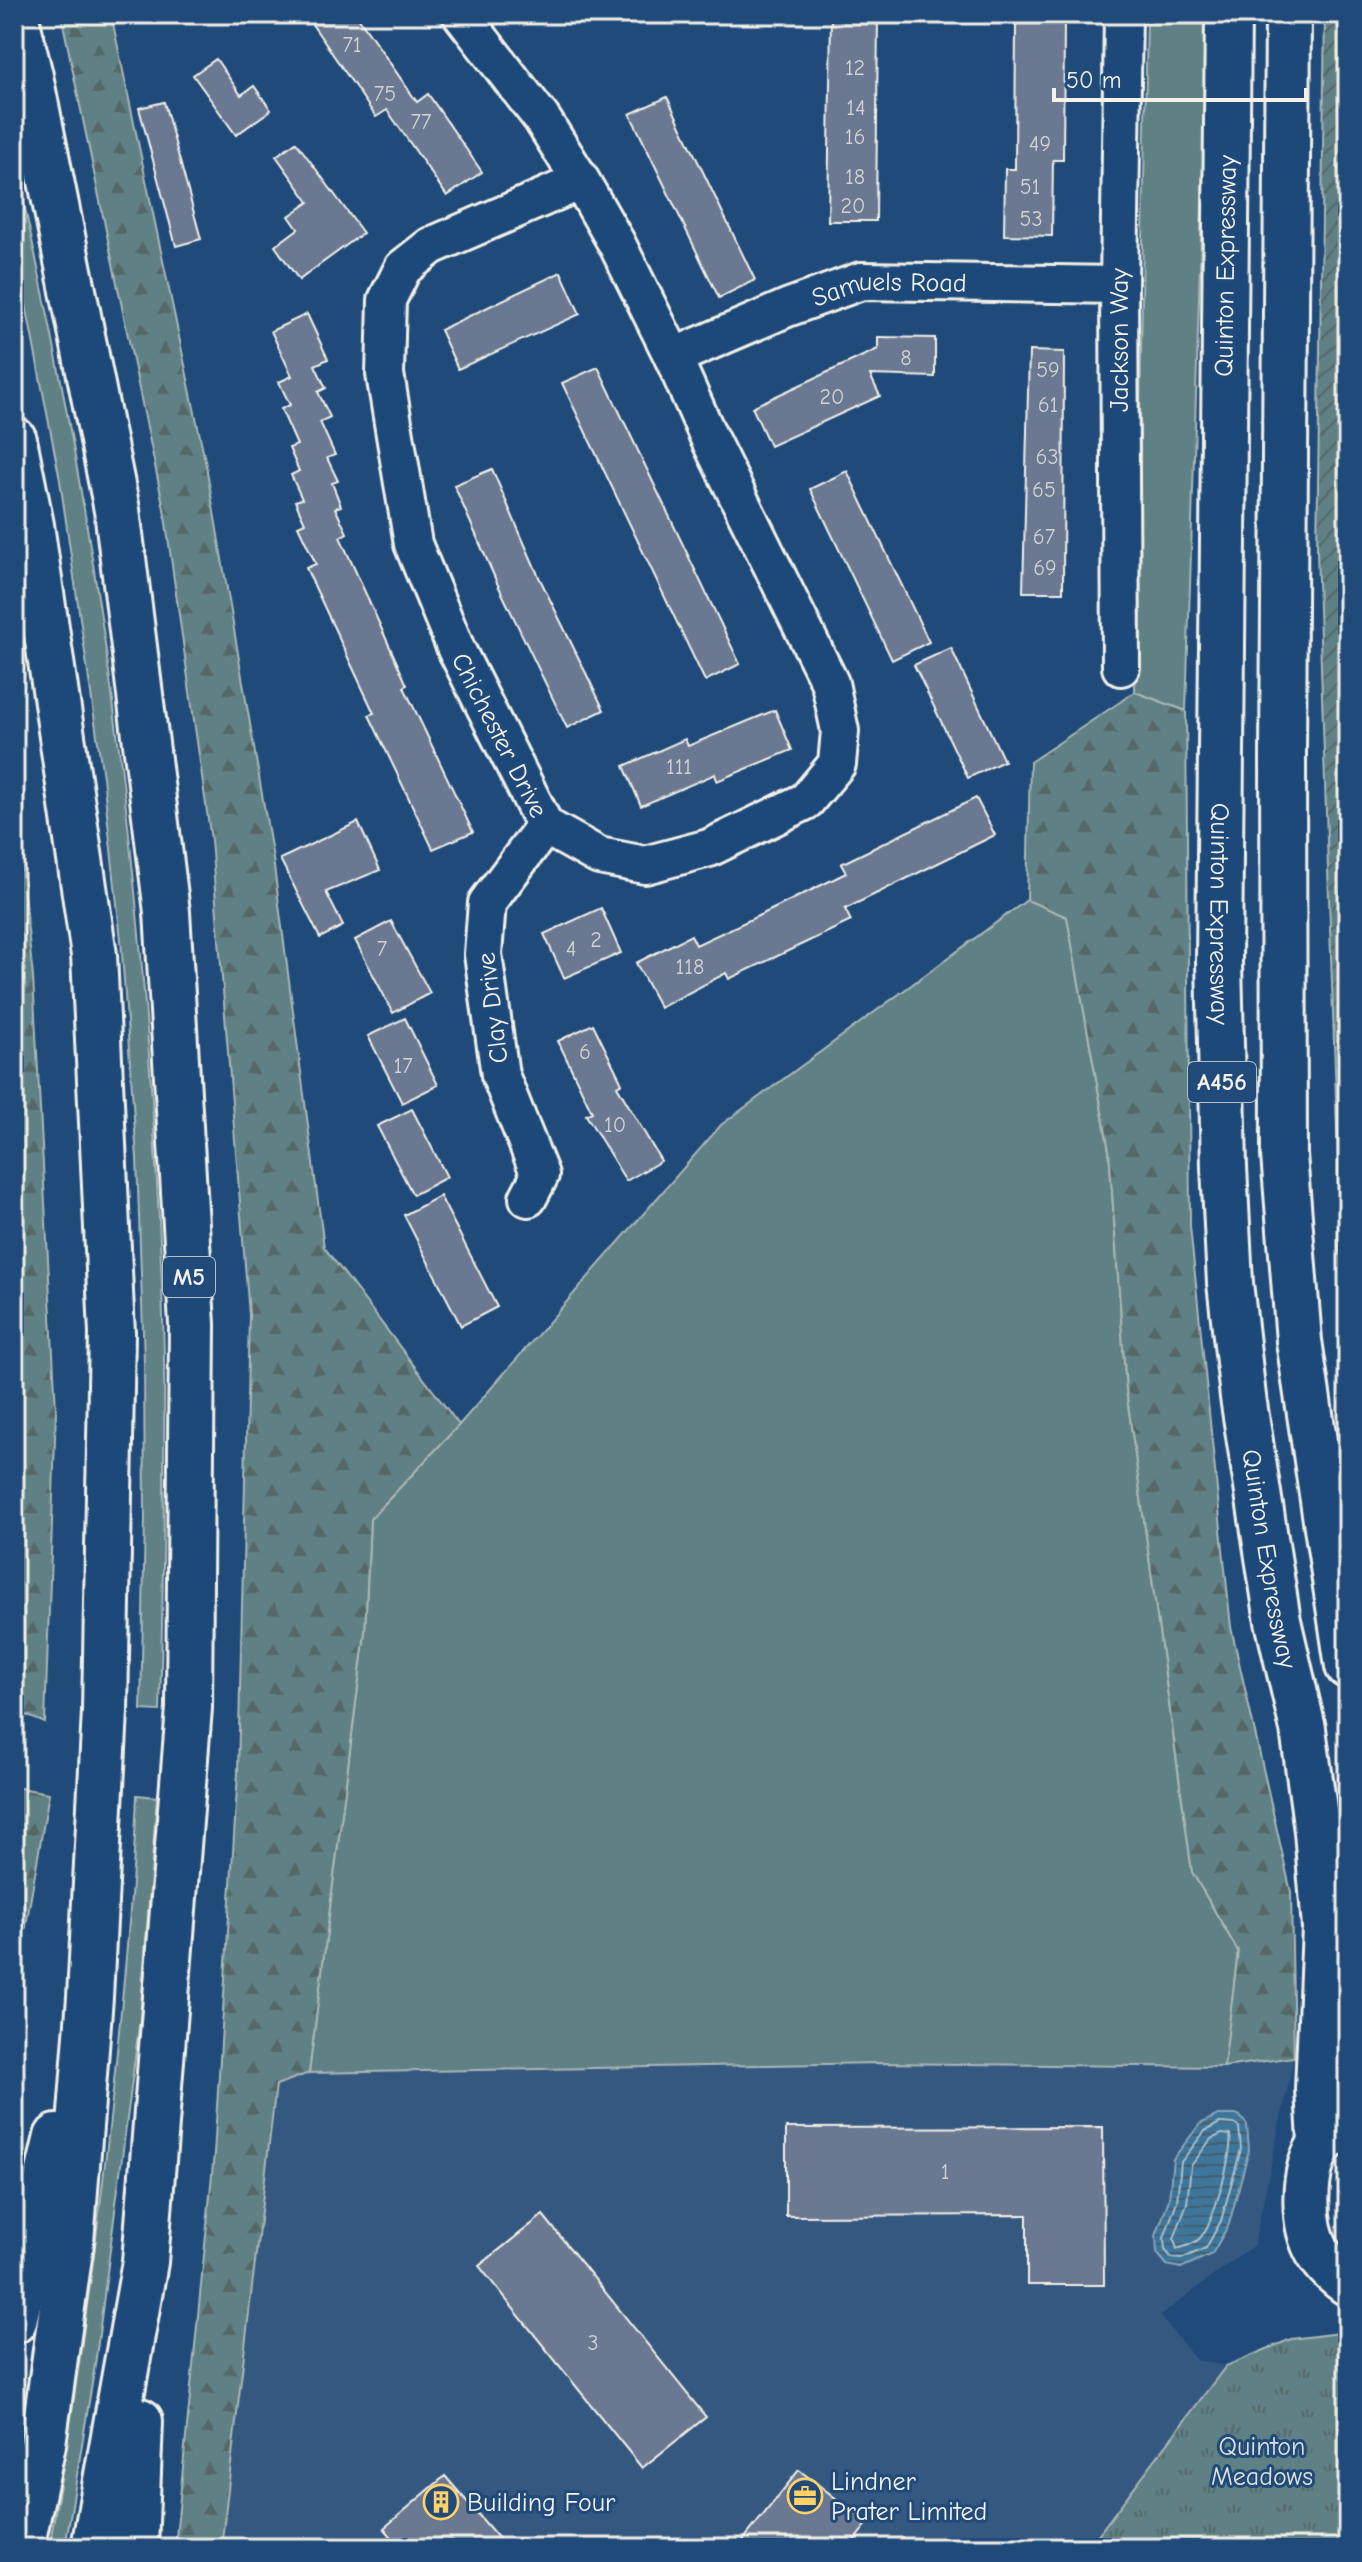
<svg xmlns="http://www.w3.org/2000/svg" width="1362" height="2562" font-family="'Comic Neue',sans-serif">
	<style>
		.built { fill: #365881 }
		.grass { fill: #5f8084; stroke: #aab8b6; stroke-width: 2 }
		.forest { fill: url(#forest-firs); stroke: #aab8b6; stroke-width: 2 }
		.park { fill: url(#park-tufts); stroke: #aab8b6; stroke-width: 2 }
		.garden { fill: url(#garden-furrows); stroke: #aab8b6; stroke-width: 2 }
		.water { fill: url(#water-rules); stroke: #87a7b9; stroke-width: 2 }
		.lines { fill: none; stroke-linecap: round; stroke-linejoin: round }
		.shore { stroke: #abc0c9; stroke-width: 2 }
		.building { fill: #6b7891; stroke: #f4f1e8; stroke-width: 2 }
		.street-casing { stroke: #f4f1e8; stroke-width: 42 }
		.highway-casing { stroke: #f4f1e8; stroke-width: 50 }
		.street { stroke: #1f4a7a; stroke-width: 36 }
		.highway { stroke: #1f4a7a; stroke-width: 44 }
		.labels { text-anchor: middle; stroke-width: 6; stroke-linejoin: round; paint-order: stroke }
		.number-label { font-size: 22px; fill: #d2d3d2 }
		.shield { fill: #1f4a7a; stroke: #b4bfc7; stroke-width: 2 }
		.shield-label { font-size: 24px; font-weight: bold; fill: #f4f1e8 }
		.street-label { font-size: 26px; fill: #f4f1e8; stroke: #1f4a7a }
		.park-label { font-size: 26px; fill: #dee0d9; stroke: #1f4a7a }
		.poi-label { font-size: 26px; fill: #f4f1e8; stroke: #1f4a7a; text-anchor: start }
	</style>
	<defs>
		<pattern id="forest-firs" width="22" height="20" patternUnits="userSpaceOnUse" patternTransform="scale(2)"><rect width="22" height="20" fill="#5f8084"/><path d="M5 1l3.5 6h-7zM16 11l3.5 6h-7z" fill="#556768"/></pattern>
		<pattern id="park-tufts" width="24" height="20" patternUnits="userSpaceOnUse" patternTransform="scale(2)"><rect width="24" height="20" fill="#5f8084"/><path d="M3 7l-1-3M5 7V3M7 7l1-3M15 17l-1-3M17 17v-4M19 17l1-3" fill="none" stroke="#556768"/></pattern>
		<pattern id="garden-furrows" width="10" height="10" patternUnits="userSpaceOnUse" patternTransform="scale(2)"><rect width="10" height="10" fill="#5f8084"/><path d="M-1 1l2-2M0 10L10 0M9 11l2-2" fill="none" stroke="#556768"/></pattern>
		<pattern id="water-rules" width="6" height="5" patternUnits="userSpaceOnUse" patternTransform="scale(2)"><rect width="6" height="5" fill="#3e769a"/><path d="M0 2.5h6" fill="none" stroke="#445f70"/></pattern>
	</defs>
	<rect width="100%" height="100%" fill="#1f4a7a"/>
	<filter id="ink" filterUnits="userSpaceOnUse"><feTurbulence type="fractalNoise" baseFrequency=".0125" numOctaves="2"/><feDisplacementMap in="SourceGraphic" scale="16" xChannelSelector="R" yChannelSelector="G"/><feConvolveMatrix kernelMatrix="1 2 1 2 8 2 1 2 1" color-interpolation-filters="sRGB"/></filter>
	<g filter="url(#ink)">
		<!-- built -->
		<polygon class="built" points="1294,2057 1254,2245 1160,2316 1196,2360 1226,2366 1088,2548 221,2548 276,2085 309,2073 880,2063 1224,2067"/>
		<!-- grass -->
		<g class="grass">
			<polygon points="1147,14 1208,14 1186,711 1135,692"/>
			<path d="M14,161C81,446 125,737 147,1029C155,1138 162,1248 164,1358C165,1476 163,1594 160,1711L141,1710L145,1519L144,1362L137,1158L121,940L103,777L60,480L14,243Z"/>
			<polygon points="1027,900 1067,916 1109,1150 1126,1389 1192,1872 1238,1951 1224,2067 880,2063 309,2073 365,1632 370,1519 459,1425 721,1125"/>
			<path d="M137,1795L157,1797L140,2019L95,2365L65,2548H49C76,2397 97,2244 113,2091C123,1993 133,1894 137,1795Z"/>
		</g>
		<!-- forest -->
		<g class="forest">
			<polygon points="61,14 111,14 206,465 273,859 324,1247 459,1425 370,1519 365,1632 309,2073 276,2085 221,2548 175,2548 214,2154 238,1772 249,1315 211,840 164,509"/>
			<polygon points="1135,692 1186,711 1190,1226 1231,1627 1291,1892 1294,2057 1224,2067 1238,1951 1192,1872 1126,1389 1109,1150 1067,917 1027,900 1030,762"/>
			<polygon points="14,800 33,977 56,1410 45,1723 14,1710"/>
			<polygon points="14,1787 49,1793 14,1995"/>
		</g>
		<!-- park -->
		<g class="park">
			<polygon points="1348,1148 1348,1274 1339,1250 1338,1157"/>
			<polygon points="1348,2332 1348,2548 1088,2548 1226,2366 1291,2339"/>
		</g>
		<!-- garden -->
		<polygon class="garden" points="1325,14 1348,14 1348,1148 1338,1157 1317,552"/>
		<!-- water -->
		<polygon class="water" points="1218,2115 1239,2115 1247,2125 1249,2150 1229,2224 1212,2254 1181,2268 1167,2265 1157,2253 1156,2236 1169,2199 1173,2159 1200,2124"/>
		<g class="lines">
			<!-- shore -->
			<g class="shore">
				<polygon points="1220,2123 1234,2124 1239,2127 1241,2149 1221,2221 1206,2248 1181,2259 1172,2258 1165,2250 1164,2238 1177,2201 1181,2162 1205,2131"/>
				<path d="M1222,2134L1230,2135C1233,2154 1213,2224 1200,2238C1195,2244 1184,2247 1177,2249L1174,2239L1187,2203L1191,2166L1211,2139Z"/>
			</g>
		</g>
		<!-- building -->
		<g class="building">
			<polygon points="305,14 356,14 417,102 428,94 482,172 447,196 387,110 376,117"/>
			<polygon points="831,14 878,14 876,221 828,221"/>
			<polygon points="1016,21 1064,21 1063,160 1053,160 1052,236 1004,235 1005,169 1015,169"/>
			<polygon points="216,59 241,95 254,86 271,110 236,135 193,75"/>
			<polygon points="667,97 755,280 719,298 630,114"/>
			<polygon points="164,102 201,239 176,246 139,108"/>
			<polygon points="296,142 363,233 299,280 275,246 298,229 289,216 309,202 276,156"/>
			<polygon points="561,272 580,314 458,369 440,330"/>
			<polygon points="307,314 328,359 315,365 326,388 318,392 330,417 320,422 335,455 327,458 338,481 332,483 341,506 335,508 347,533 340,537 407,685 404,687 473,832 433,849 369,715 374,713 306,568 316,564 298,526 305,523 295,501 302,499 291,475 299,471 289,448 297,445 281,409 290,405 279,382 292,376 271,331"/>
			<polygon points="878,337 935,338 935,377 870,375 880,396 770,446 752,407 878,349"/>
			<polygon points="1029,351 1064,352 1063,592 1023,592"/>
			<polygon points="598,367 740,664 705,681 562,383"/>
			<polygon points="492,469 539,577 604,710 567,728 498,585 454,485"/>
			<polygon points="847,471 929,642 892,660 810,489"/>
			<polygon points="951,648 1004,761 968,778 914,665"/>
			<polygon points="775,710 792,750 717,781 715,774 641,806 624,766 685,739 688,746"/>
			<polygon points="976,798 995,835 845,909 851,921 729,979 726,973 660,1008 636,963 691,935 696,945 775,908 846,873 841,864"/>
			<polygon points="358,822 380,870 326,892 343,926 320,938 280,859"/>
			<polygon points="601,908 621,953 564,978 544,934"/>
			<polygon points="391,921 430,993 393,1013 355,940"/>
			<polygon points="405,1018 438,1085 402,1103 368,1036"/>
			<polygon points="593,1024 622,1083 617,1086 661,1161 626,1181 586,1115 592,1112 558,1041"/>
			<polygon points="412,1109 447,1177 413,1195 377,1126"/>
			<polygon points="440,1196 497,1307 461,1326 404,1215"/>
			<polygon points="1103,2127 1104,2285 1027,2285 1027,2215 786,2216 786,2128"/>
			<polygon points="543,2215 706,2417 642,2468 479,2266"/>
			<polygon points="799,2470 868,2523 848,2548 737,2548"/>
			<polygon points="445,2476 507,2548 401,2548 384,2528"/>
		</g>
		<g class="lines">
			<!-- street casing -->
			<g class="street-casing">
				<g id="street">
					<polyline points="461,14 542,119 581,181 617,244 673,357 709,438 830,683 840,731 837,764 806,801 709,848 645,865 599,856 545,826 456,649 413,544 385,374 387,300 403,268 431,246 581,181"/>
					<path id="s1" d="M673,357L787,308L861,281L1119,285"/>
					<polyline points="1121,667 1119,285 1123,14"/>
					<polyline points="528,1198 540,1175 500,1075 483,954 487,903 545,826"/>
				</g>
			</g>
			<!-- highway casing -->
			<g class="highway-casing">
				<g id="highway">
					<polyline points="15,14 30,76 117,510 167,912 192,1324 189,1708 145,2262 94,2548"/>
					<path id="s2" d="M1228,14L1219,962L1224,1167L1230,1283L1243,1397L1278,1621L1303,1729L1317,1831L1325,1928L1318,2089L1321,2142"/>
					<polyline points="1288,14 1283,754 1284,1155 1299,1341 1348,1666"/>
					<polyline points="14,440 31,525 94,955 112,1333 105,1711 90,1997 71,2242 43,2444 21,2548"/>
					<path d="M1346,2126C1338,2131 1326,2136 1321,2144C1302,2170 1302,2225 1318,2252C1325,2264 1337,2275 1348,2283"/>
					<polyline points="14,2321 57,2137"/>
					<polyline points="135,2548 140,2421"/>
				</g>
			</g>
			<!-- street -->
			<use href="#street" class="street"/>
			<!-- highway -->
			<use href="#highway" class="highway"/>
		</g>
	</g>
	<!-- icons -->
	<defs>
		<g id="office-ring" transform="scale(1.8)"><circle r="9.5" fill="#1f4a7a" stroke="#ffd166" stroke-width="1.5"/><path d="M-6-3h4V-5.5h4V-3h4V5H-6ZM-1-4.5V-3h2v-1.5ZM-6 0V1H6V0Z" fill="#ffd166"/></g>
		<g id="building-ring" transform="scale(1.8)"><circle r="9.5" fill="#1f4a7a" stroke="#ffd166" stroke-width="1.5"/><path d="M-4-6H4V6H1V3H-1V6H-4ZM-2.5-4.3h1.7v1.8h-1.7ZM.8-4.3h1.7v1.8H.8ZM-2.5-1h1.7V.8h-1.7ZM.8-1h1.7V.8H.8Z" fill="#ffd166"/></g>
	</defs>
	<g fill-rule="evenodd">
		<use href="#office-ring" x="805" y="2496"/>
		<use href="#building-ring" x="441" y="2502"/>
	</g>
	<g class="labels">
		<!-- number labels -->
		<g class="number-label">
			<text x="352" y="52">71</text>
			<text x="855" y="75">12</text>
			<text x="385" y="101">75</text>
			<text x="856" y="115">14</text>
			<text x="421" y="129">77</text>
			<text x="855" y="144">16</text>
			<text x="1040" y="151">49</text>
			<text x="855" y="184">18</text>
			<text x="1030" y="194">51</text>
			<text x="853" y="213">20</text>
			<text x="1031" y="226">53</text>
			<text x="906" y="365">8</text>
			<text x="1048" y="377">59</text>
			<text x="832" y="404">20</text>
			<text x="1048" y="412">61</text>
			<text x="1047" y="464">63</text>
			<text x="1044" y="497">65</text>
			<text x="1044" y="544">67</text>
			<text x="1045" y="575">69</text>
			<text x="679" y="774">111</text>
			<text x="596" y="947">2</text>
			<text x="382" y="956">7</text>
			<text x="571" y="956">4</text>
			<text x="690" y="974">118</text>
			<text x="585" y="1059">6</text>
			<text x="403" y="1073">17</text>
			<text x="615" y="1132">10</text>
			<text x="945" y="2179">1</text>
			<text x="593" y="2350">3</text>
		</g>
		<!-- shield labels -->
		<g class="shield">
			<rect x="1188" y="1062" width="68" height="40" rx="6"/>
			<rect x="163" y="1257" width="52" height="40" rx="6"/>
		</g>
		<g class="shield-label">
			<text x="1222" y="1090">A456</text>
			<text x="189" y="1285">M5</text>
		</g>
		<!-- street labels -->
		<g class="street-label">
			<text transform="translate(1225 266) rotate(-89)" y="9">Quinton Expressway</text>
			<text dy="9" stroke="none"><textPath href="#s1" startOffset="230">Samuels Road</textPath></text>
			<text transform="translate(1119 340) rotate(-90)" y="9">Jackson Way</text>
			<text transform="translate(500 735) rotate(63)" y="9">Chichester Drive</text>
			<text dy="9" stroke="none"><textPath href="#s2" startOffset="900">Quinton Expressway</textPath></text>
			<text transform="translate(492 1008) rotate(-97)" y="9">Clay Drive</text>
			<text dy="9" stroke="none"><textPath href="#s2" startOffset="1548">Quinton Expressway</textPath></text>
		</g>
		<!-- park labels -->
		<g class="park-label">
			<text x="1262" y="2455">Quinton<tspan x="1262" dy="30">Meadows</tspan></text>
		</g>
		<!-- poi labels -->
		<g class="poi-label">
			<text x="831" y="2490">Lindner<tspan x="831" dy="30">Prater Limited</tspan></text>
			<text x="467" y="2511">Building Four</text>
		</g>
	</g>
	<!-- margin -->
	<rect width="1362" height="2562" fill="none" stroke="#1f4a7a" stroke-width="48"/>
	<rect x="24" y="24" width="1314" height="2514" fill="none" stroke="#f4f1e8" stroke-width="3" filter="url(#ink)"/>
	<!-- scale -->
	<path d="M1054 88v12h252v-12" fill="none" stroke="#f4f1e8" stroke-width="4"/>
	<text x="1066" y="88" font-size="24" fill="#f4f1e8" stroke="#1f4a7a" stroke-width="6" paint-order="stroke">50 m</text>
</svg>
